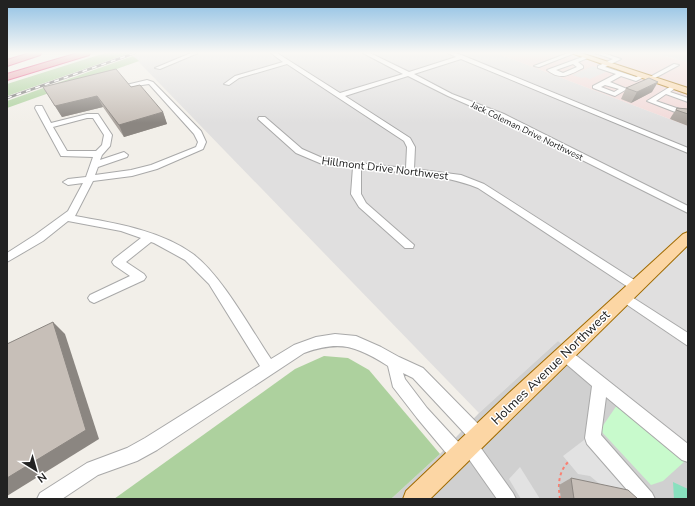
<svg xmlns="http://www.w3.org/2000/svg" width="695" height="506" font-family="'Nunito Sans',sans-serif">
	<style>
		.residential { fill: #e0dfdf }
		.commercial { fill: #f2dad9 }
		.religious { fill: #d0d0d0 }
		.forest { fill: #add19e }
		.park { fill: #c8facc }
		.pitch { fill: #88e0be }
		.parking { fill: #e2e2e2 }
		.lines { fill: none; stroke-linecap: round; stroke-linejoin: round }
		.minor-casing { stroke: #a9a9a9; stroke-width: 2 }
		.major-casing { stroke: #a06b00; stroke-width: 2 }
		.highway-casing { stroke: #dc2a67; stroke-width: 2 }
		.path { stroke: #fa8072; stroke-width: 2; stroke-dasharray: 3 3; stroke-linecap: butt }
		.minor { fill: #fff; fill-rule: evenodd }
		.major { fill: #fcd6a4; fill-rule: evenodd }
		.highway { fill: #e892a2; fill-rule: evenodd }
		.rail-casing { stroke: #707070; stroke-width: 2.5 }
		.rail { stroke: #fff; stroke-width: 1.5; stroke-dasharray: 5; stroke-linecap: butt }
		.wall { fill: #aba49e }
		.shaded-wall { fill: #8b8681 }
		.building { fill: #c7bfb8; stroke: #8b8681 }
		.labels { text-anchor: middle; stroke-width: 3; stroke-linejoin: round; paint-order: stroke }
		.far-street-label { font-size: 9px; fill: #222; stroke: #fff }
		.street-label { font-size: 11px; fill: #222; stroke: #fff }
		.near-street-label { font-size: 13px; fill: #222; stroke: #fff }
	</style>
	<rect width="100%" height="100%" fill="#f2efe9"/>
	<!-- residential -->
	<g class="residential">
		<polygon points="142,53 496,53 688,126 688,446 558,341 479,413 133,56"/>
		<polygon points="654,53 688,53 688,63 673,58"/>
	</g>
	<!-- commercial -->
	<polygon class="commercial" points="496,53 654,53 688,63 688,126"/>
	<!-- religious -->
	<polygon class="religious" points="558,341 688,446 688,499 391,499 440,454 479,413"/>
	<!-- forest -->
	<g class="forest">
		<polygon points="105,53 130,53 7,96 7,84"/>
		<polygon points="133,56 139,61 7,108 7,101"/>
		<polygon points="324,356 348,358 369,370 440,454 391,499 114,499 295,369"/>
	</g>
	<!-- park -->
	<polygon class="park" points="617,405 681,457 684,462 663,481 651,485 600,430"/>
	<!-- pitch -->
	<polygon class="pitch" points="673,482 688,489 688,499 674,499"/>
	<!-- parking -->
	<g class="parking">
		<polygon points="593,66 608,71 590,79 585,77 582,78 572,75"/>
		<polygon points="588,425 653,499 618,499 590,476 578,474 563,456 584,440"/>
		<polygon points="520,467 540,499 521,499 509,479"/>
	</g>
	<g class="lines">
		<!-- minor casing -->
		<g class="minor-casing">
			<g id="minor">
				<polygon points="191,53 198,53 160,69 155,68"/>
				<path d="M271,53H277L340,93L403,74L363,53H370L409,72L456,57L448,53H455L464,56L688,148V153L461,59L414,74L452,94L504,114L688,206V213L498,118L448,96L408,76L345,96L410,138L415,147L414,169L461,175L484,184L639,283L641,286L639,289L635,291L631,289L478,188C441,173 400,173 361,168V194L366,203L414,245L413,248H405L359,207L351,194L353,167L322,164L296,153L258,119L259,117H265L302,149L327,160L406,168L407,147L404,141L287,64L239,78L229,85L224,84L235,76L283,62Z"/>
				<polygon points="568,53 575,53 539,67 534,66"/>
				<path d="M595,53H603L621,59L605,67L636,77L643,74L646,76L636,81L621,76L610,82L627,89L615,96L593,88V86L616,74L598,68V66L613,59ZM605,85L619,89L614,92L601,87Z"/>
				<path d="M585,56L590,57L578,62L583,66V68C569,75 561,81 547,70ZM573,64L577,67L563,73L556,70Z"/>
				<polygon points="674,64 679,65 653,79 648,78"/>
				<path d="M147,80L153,82L201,131L206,142L203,149L157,169L132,176L93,181L75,216C114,223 160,230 193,254C222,276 250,328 271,359L294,345L316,337L335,334L356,336L381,347L399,357L423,368L484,430L486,436L484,442L478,444L513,493L516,499H497L466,455L464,460L458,462L452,460L417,418L393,387L388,366C356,346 340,340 304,353L157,450L137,461L98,475L62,499H37L40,493L87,463L127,448L145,438L260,366L209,284L185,260L154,243L151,242L126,262L144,274L146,277L144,280L94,303L90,301L88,298L90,295L130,276L114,265L112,262L114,259L141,238L121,231L68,221L43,241L7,262V253L35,235L68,211L83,183L68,185L63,182L68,179L86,177L93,157L61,156L35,108L36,106H42L51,123L87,114H98L112,135L110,146L102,155L100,160L124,152L128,155L127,157L98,167L95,175L131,170L151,165L196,147L198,142L194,134L149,84L129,87L126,85ZM87,118H93L104,135L102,145L96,151H67L53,127ZM403,373L413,378L468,437L463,439L461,445L427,408L405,379Z"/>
				<polygon points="673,85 678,86 670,92 688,98 688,102 666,94 656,101 688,112 688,117 647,101"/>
				<polygon points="624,292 688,333 688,346 620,300 618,297 620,294"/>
				<polygon points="563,347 568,349 688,444 688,462 682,460 606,397 601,435 652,493 655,499 635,499 587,444 585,438 592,386 558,357 556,353 558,349"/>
			</g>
		</g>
		<!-- major casing -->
		<g class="major-casing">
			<g id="major">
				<polygon points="571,53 581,53 688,88 688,94"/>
				<polygon points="688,232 688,245 430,499 403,499 406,491 509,393 683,234"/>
			</g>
		</g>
		<!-- highway casing -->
		<g class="highway-casing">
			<g id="highway">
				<polygon points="30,53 41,53 40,55 7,66 7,60"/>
				<polygon points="78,53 90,53 89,55 7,80 7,74"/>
			</g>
		</g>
		<!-- path -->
		<path class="path" d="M560,499C558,485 558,473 568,462"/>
		<!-- minor -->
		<use href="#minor" class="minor"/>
		<!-- major -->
		<use href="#major" class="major"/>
		<!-- highway -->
		<use href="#highway" class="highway"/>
		<!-- rail casing -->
		<g class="rail-casing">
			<polyline id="rail" points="7,98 135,53"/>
		</g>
		<!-- rail -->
		<use href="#rail" class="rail"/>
	</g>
	<!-- wall -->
	<g class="wall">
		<polygon points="43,87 131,87 163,112 167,124 124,137 103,107 62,117"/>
		<polygon points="626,88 652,92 631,103 621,99"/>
		<polygon points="677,108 688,109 688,126 670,119 671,117"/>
		<polygon points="571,478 638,499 561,499 559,485"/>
	</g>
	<!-- shaded-wall -->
	<g class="shaded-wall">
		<polygon points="658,82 652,92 631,103 637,92"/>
		<polygon points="97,96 103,107 62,117 55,106"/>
		<polygon points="163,112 167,124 124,137 119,125"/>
		<polygon points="53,322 65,334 99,439 7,496 7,478"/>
	</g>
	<!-- building -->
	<g class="building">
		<polygon points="116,69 131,87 140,85 163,112 119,125 97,96 55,106 43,87"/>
		<polygon points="649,78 658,82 637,92 626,88"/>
		<polygon points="677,108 688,109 688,114 676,110"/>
		<polygon points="53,322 86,430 7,478 7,344"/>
		<polygon points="571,478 628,490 638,499 574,499"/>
	</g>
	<!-- sky -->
	<linearGradient id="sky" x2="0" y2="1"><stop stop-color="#8fc0e4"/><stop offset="0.43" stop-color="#f9f8f5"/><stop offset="1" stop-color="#f9f8f5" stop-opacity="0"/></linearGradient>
	<rect width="695" height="123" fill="url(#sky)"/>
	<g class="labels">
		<!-- far-street labels -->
		<g class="far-street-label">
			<text transform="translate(527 131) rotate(26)" y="3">Jack Coleman Drive Northwest</text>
		</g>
		<!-- street labels -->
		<g class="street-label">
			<text transform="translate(385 168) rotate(7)" y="4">Hillmont Drive Northwest</text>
		</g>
		<!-- near-street labels -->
		<g class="near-street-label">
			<text transform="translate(550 367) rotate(-44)" y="5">Holmes Avenue Northwest</text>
		</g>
	</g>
	<!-- border -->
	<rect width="695" height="506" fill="none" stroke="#222222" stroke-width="16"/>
	<!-- north arrow -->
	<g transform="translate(36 470) rotate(143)" stroke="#ffffff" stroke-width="3" paint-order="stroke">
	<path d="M0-3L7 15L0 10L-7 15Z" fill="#222222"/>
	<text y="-6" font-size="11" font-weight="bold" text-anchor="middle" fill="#222222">N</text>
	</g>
</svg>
